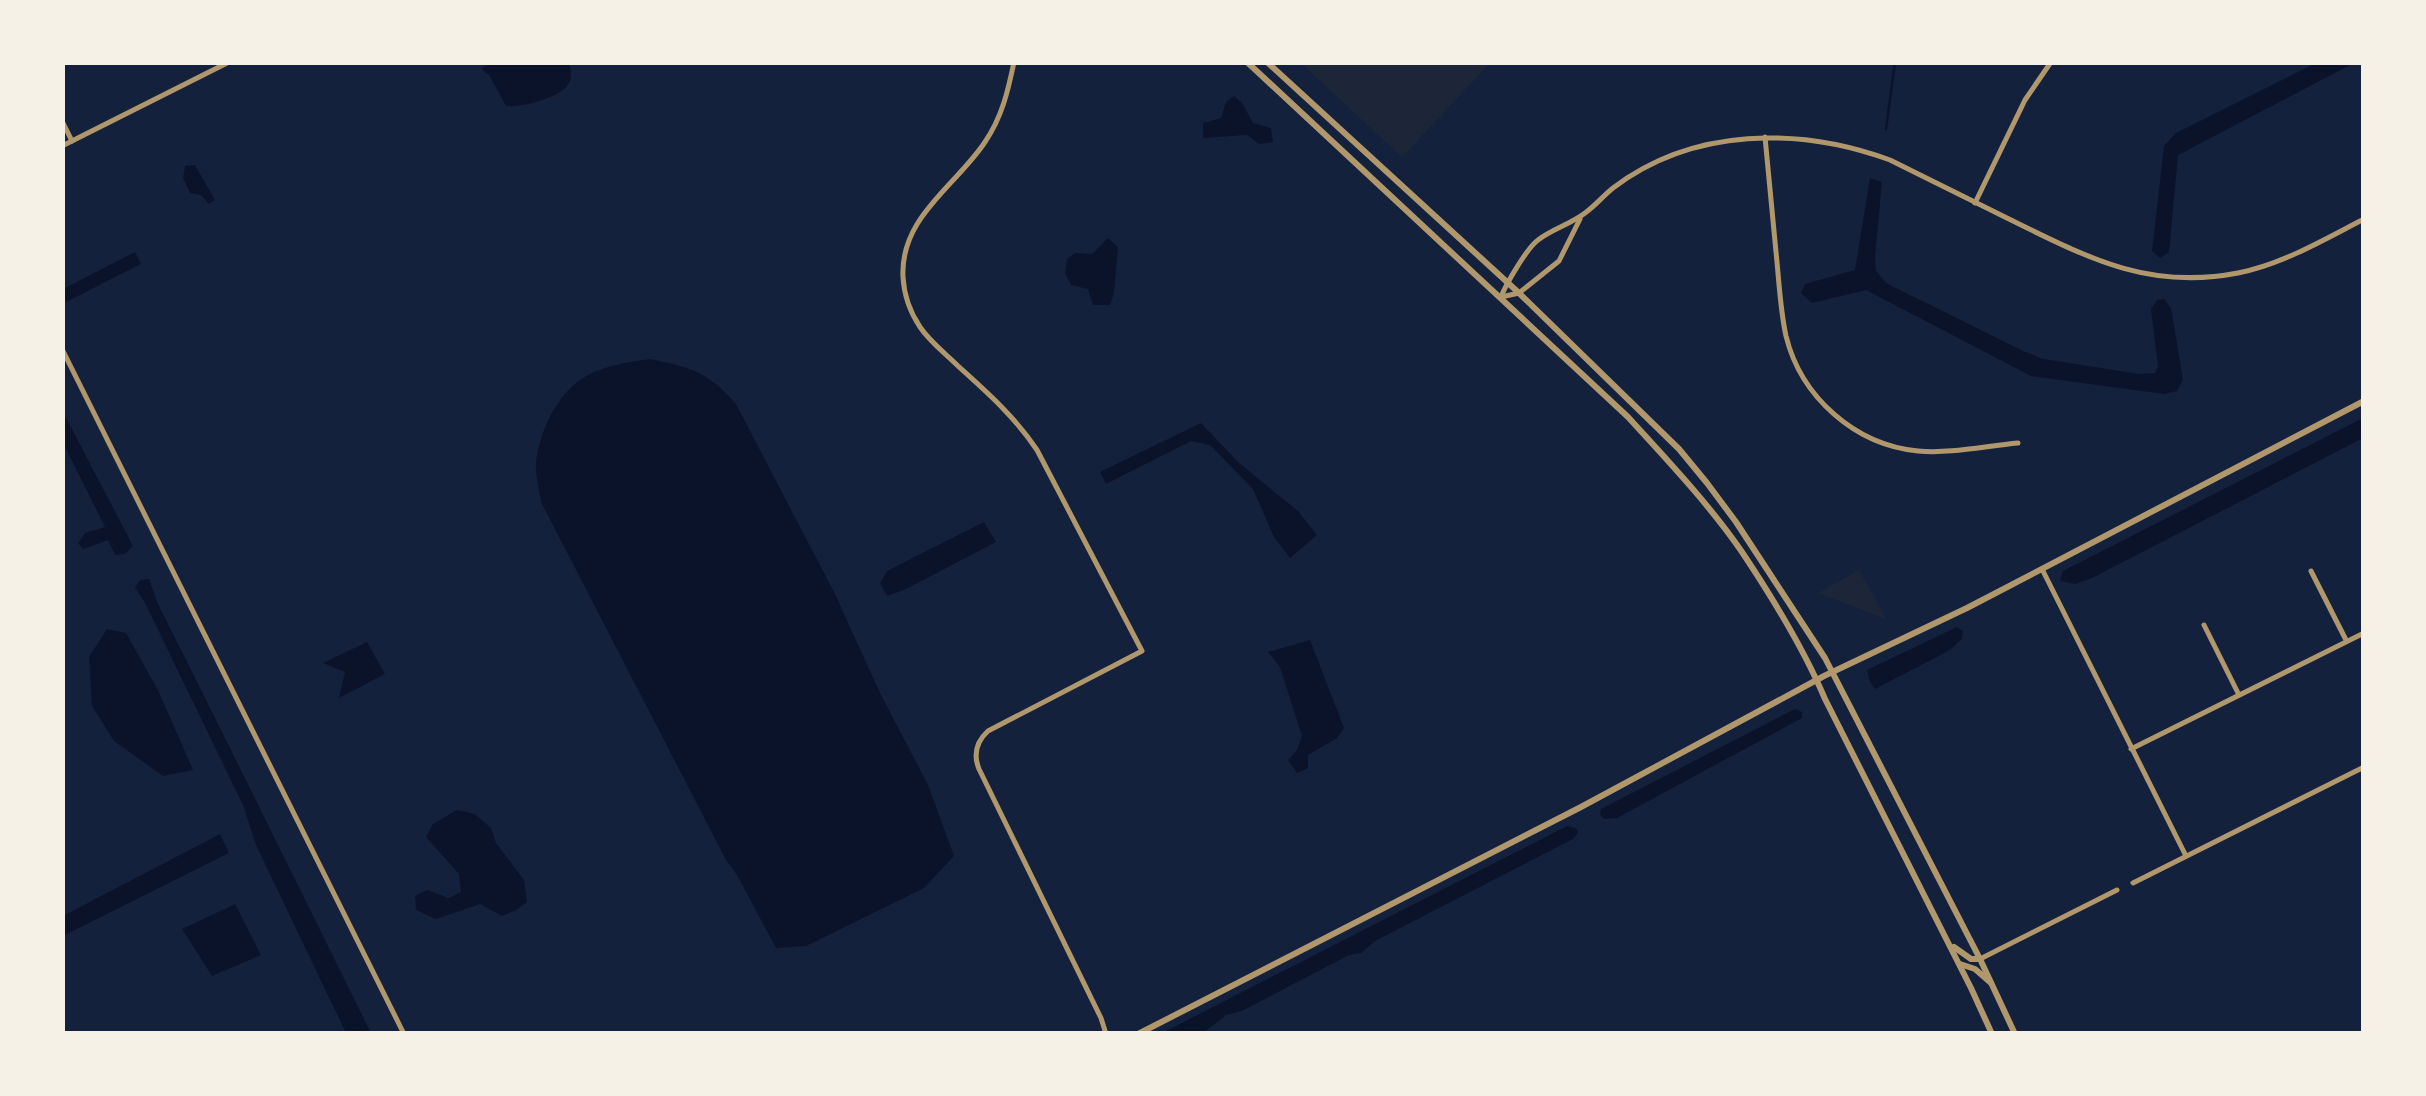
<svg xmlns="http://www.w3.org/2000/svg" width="2426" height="1096" font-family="'DejaVu Sans',sans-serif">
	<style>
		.green { fill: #1d2539 }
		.water { fill: #0b132b }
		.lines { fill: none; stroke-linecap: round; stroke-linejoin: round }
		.stream { stroke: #0b132b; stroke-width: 2.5 }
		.minor { stroke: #b1986c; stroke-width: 5 }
		.tertiary { stroke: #b1986c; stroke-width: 6 }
	</style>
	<rect width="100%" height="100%" fill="#14213d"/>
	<!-- green -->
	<g class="green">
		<polygon points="1301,63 1490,63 1402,157"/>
		<polygon points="1859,570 1886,619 1818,593"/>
	</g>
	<!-- water -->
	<g class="water">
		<path d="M490,63H569C571,70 573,79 567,86C558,98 520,108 506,106L489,75L484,72L482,68Z"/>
		<polygon points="2316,63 2354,63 2178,155 2169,252 2160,258 2152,251 2164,146 2176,133"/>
		<polygon points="1234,96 1242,103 1253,123 1271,128 1273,142 1259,144 1247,135 1203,138 1203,123 1221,118 1226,102"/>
		<polygon points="195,165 215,200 209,204 201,195 190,193 183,178 185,166"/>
		<polygon points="1870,178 1882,182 1875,257 1876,271 1886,283 2023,351 2044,359 2139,374 2155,373 2158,367 2151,309 2157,300 2164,299 2171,308 2183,380 2177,391 2164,394 2031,376 1866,290 1812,303 1801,293 1805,284 1855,270"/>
		<polygon points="1108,238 1118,247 1114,293 1110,305 1093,305 1088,289 1071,285 1065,273 1067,259 1075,253 1092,254"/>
		<polygon points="135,252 141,264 66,302 63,289"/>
		<path d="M650,359C691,367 708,372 736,404L835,594L879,691L928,785L954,856L924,888L806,946L776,948L737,875L726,860L541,502C539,489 535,475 536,462C540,430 558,391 588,375C607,365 629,362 650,359Z"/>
		<polygon points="62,410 133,546 125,554 115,555 108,540 83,549 78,543 85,533 105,527 63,443"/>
		<polygon points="2363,418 2363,438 2092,578 2075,584 2060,581 2063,571"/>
		<polygon points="1201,423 1239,463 1298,511 1317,535 1290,558 1274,537 1253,489 1210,445 1191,441 1106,484 1100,472"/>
		<polygon points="984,522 996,542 904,590 887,596 880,583 887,571"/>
		<path d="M149,579L158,604C230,747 300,890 371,1033H346L256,845L243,805L145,603L135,587L140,580Z"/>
		<polygon points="1957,627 1963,631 1962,639 1950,650 1875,689 1870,682 1867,670"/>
		<polygon points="107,629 126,633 158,690 193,770 163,776 114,741 92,706 89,657"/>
		<polygon points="1310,640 1344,728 1337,738 1308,755 1308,768 1297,773 1288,760 1297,750 1302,736 1280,667 1268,652"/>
		<polygon points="367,642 385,674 339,698 345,672 323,663"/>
		<polygon points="1795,709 1802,712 1802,718 1617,818 1604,819 1600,815 1601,809"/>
		<polygon points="457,810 475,814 491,828 496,843 524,880 527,902 516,910 502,916 480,904 436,919 416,910 415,896 427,890 449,898 461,892 459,874 426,837 433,824"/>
		<polygon points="1567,826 1576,828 1578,833 1573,839 1375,941 1361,953 1349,955 1242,1011 1226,1015 1203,1033 1162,1033"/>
		<polygon points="220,834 229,853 63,936 63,916"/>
		<polygon points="235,904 261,955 212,976 182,929"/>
	</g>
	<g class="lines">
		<!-- stream -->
		<polyline class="stream" points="1886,129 1895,62"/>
		<!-- minor -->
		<g class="minor">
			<path d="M1014,62C1008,91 1002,117 985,142C956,186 900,217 903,277C904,295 910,312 920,327C930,342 945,353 958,366C987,392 1015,417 1037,450L1142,651L988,731C976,742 973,754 979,769L1101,1018L1106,1034"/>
			<polyline points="62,121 72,141"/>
			<path d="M1765,137C1769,175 1772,214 1776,252C1779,280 1780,309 1786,336C1801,397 1855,445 1918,451C1950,454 1985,446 2018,443"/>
			<polyline points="62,146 229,62"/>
			<polyline points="1975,203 2025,100 2051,62"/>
			<path d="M1501,297C1506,284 1527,248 1538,240C1552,229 1571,224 1585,213C1595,206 1603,196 1613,188C1693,127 1800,127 1890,160C1931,180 1972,201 2013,221C2090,259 2150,290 2238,273C2283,264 2323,240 2364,219"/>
			<polyline points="1501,297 1519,293 1559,261 1580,219"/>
			<polyline points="62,349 404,1034"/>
			<polyline points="2042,569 2186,856"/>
			<polyline points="2311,571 2346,640"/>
			<polyline points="2204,625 2239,695"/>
			<polyline points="2131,749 2364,633"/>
			<polyline points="2133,883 2364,767"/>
			<polyline points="1980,959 2117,890"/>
		</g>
		<!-- tertiary -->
		<g class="tertiary">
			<path d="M1247,62L1628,417C1667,460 1709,504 1742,552C1772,597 1804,649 1825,699L1971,988L1992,1034"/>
			<polyline points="1267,62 1519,293 1679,449 1707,483 1736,522 1825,658 1980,959 2015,1034"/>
			<polyline points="1954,947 1971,959 1980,959"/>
			<polyline points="1960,964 1975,969 1991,983"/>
			<polyline points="1138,1034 1581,807 1824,676 1967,608 2364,401"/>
		</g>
	</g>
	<!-- border -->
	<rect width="2426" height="1096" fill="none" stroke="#f6f1e7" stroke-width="130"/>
</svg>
